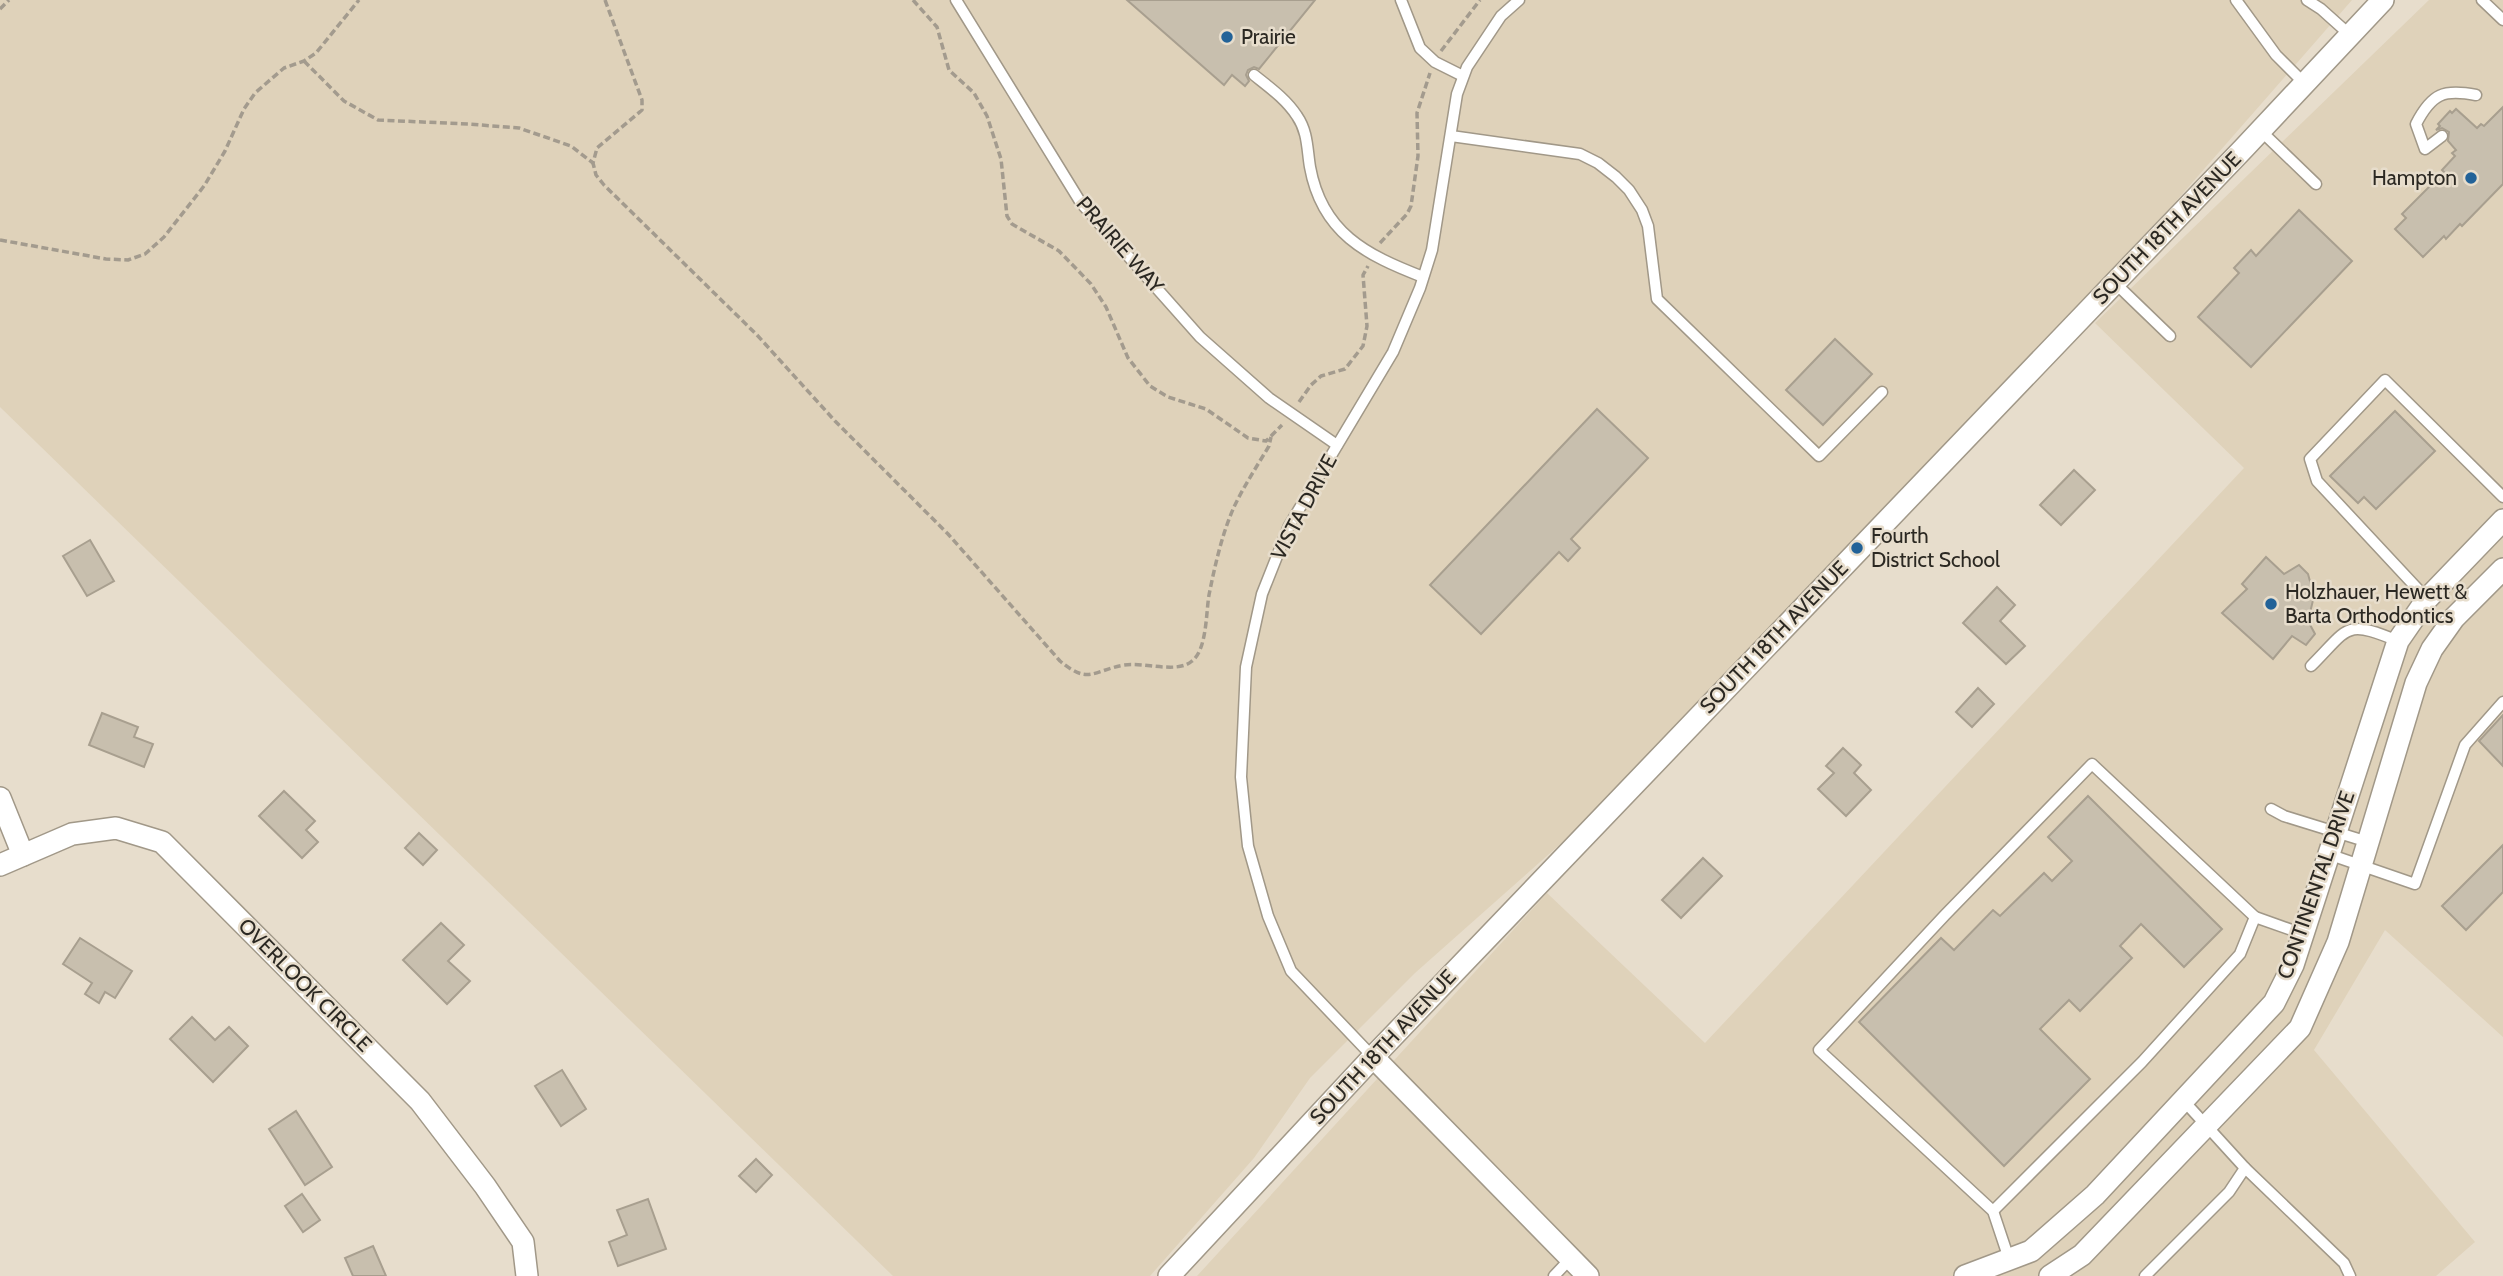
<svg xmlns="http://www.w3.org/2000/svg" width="2503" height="1276" font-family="Cabin,sans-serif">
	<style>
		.built { fill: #dfd2ba }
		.building { fill: #c8bfae; stroke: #a89f8f; stroke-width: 2 }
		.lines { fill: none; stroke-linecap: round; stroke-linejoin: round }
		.lane-casing { stroke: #a19888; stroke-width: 13 }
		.street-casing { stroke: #a19888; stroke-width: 24 }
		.path { stroke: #a39b8e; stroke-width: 3.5; stroke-dasharray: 7 3.5; stroke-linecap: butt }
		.lane { stroke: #fff; stroke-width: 10 }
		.street { stroke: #fff; stroke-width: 21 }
		.poi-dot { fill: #226298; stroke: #e7ddcc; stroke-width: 2.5 }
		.labels { text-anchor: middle; stroke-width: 5; stroke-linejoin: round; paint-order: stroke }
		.poi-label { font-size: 21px; fill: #2b2822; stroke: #e7ddcc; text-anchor: start }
		.street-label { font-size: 21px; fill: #2b2822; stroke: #e7ddcc }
	</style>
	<rect width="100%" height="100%" fill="#e7ddcc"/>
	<!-- built -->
	<g class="built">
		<polygon points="0,0 2352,0 2170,208 1584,823 1415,973 1310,1078 1254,1158 1150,1276 893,1276 0,407"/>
		<polygon points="2429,0 2503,0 2503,1037 2385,930 2314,1050 2475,1242 2436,1276 1197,1276 1547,893 1705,1043 2244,468 2095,323"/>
	</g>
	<!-- building -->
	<g class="building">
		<polygon points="1127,0 1315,0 1259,69 1254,67 1248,70 1246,75 1249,81 1245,86 1232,75 1224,85"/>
		<polygon points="2503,107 2503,184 2462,226 2460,224 2446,239 2444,236 2423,257 2395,229 2406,218 2402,214 2444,172 2442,170 2455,156 2452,153 2456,150 2448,141 2449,132 2442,128 2436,130 2440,126 2438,124 2450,111 2452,113 2456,109 2477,128 2481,124 2484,126"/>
		<polygon points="2299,210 2352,261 2251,367 2198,317 2239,273 2234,268 2251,250 2256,256"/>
		<polygon points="1835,339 1872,374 1823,425 1786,390"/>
		<polygon points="1597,409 1648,458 1571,539 1580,548 1568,561 1559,552 1481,634 1430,585"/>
		<polygon points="2395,411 2435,451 2376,509 2364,497 2358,503 2330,476"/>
		<polygon points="2074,470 2095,490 2061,525 2040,505"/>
		<polygon points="90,540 114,581 87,596 63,556"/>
		<polygon points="2266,557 2284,574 2299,565 2308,574 2314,596 2308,621 2315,634 2306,645 2292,636 2273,659 2222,613 2247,589 2242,584"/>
		<polygon points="1997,587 2015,605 2000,621 2025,646 2006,664 1963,623"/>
		<polygon points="1978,688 1994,704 1972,727 1956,712"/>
		<polygon points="102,713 138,727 134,737 153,744 144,767 89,745"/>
		<polygon points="2503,715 2503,766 2479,741"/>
		<polygon points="1843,748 1861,765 1854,773 1871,790 1846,816 1818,789 1834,773 1826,766"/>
		<polygon points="284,791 315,821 306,830 318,842 302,858 259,816"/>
		<polygon points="2088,796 2222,929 2184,967 2141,924 2120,946 2132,958 2080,1011 2069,1000 2040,1029 2090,1079 2004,1166 1859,1022 1941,938 1954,950 1993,910 2000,916 2044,873 2052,881 2072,861 2048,837"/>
		<polygon points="419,833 437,850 423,865 405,848"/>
		<polygon points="2503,845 2503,892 2466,930 2442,906"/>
		<polygon points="1703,858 1722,876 1681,918 1662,900"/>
		<polygon points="441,923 464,945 448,961 470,981 447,1004 403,960"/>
		<polygon points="80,938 132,971 115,998 105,992 99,1003 85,994 92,983 63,964"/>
		<polygon points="192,1017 215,1040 229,1027 248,1046 213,1082 170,1039"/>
		<polygon points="562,1070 586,1109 561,1126 535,1086"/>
		<polygon points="296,1111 332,1167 305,1185 269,1129"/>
		<polygon points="756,1159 772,1175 756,1192 739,1176"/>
		<polygon points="302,1194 320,1220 303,1232 285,1206"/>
		<polygon points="648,1199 666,1249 618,1266 609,1242 627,1235 617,1210"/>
		<polygon points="373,1246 386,1276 353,1276 345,1258"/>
	</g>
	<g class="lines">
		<!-- lane casing -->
		<g class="lane-casing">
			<g id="lane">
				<polyline points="956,0 1081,203 1200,337 1269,398 1337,445"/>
				<polyline points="1401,0 1420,48 1435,62 1463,76"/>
				<polyline points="2236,0 2276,55 2305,84"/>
				<polyline points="2307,0 2321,9 2350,35"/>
				<polyline points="2482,0 2503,20"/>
				<path d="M1254,75C1269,87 1286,99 1297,116C1308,132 1307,149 1310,167C1322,233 1366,255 1423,277"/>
				<polyline points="2261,131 2316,184"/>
				<polyline points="1451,136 1580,154 1598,163 1616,177 1629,190 1642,210 1648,226 1657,299 1819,456 1882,392"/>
				<path d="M2442,136L2425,149L2416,124C2432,93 2444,89 2476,95"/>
				<polyline points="2114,282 2170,336"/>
				<polyline points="2427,599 2317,481 2310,459 2385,380 2503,497"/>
				<path d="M2311,666C2350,627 2344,619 2398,641"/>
				<polyline points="2271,809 2284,816 2368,842"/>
				<polyline points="2328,854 2415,884 2465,745 2503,702"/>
				<polyline points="1373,1057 1291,971 1268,916 1248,846 1241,777 1246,667 1262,594 1289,526 1393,352 1420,288 1432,250 1457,94 1467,67 1501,16 1519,0"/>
				<polyline points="2245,1168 2344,1263 2350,1276"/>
				<polyline points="1993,1211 2142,1062 2240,954 2255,917"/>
				<polyline points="2009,1259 1993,1211 1819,1050 1945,915 2092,764 2255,917 2303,934"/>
				<polyline points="1554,1276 1571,1258"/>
				<polyline points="2145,1276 2229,1192 2245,1168 2183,1100"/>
			</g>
		</g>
		<!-- street casing -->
		<g class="street-casing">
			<g id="street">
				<polyline points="0,798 23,855"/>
				<polyline points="0,865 72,834 116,828 162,842 420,1101 485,1186 523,1242 527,1276"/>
				<polyline points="1373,1057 1588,1276"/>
				<polyline points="1169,1276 1373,1057 2244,148 2383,0"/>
				<polyline points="1965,1276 2031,1251 2095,1195 2274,1003 2293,965 2398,641 2427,599 2503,520"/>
				<polyline points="2050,1276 2082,1255 2300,1028 2338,942 2416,683 2432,649 2454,618 2503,569"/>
			</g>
		</g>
		<!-- path -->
		<g class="path">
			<path d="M605,0L642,100V110L597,148L593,163L596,175L604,185L757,335L835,421L948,534L1060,661C1089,685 1092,671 1124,665C1146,662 1177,674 1192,661C1207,650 1206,612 1209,595C1215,565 1222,534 1234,507C1244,486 1257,466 1269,446L1271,437"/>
			<polyline points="913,0 937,27 949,70 974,93 987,116 1001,159 1007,216 1012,224 1059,251 1091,284 1106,307 1128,358 1150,386 1168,397 1206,409 1248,438 1266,441 1282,425"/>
			<polyline points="0,9 9,0"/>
			<polyline points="1441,51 1480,0"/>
			<polyline points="304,61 344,101 378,120 468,124 519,128 571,146 593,163"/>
			<polyline points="0,240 106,259 128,260 145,254 164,237 204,186 225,151 244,109 255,93 284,68 304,61 316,53 359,0"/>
			<polyline points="1380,243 1407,214 1411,206 1418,156 1417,113 1430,73"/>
			<polyline points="1299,402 1311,385 1321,376 1345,369 1363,346 1367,326 1363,275 1368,266"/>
		</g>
		<!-- lane -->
		<use href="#lane" class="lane"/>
		<!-- street -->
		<use href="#street" class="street"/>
	</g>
	<!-- markers -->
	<g class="poi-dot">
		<circle cx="1227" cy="37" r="7"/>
		<circle cx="2471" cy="178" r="7"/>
		<circle cx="1857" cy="548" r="7"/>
		<circle cx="2271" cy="604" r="7"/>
	</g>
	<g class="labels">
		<!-- poi labels -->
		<g class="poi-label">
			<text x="1241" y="44">Prairie</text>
			<text x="2457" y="185" text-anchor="end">Hampton</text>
			<text x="1871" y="543">Fourth<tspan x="1871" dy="24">District School</tspan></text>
			<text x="2285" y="599">Holzhauer, Hewett &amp;<tspan x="2285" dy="24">Barta Orthodontics</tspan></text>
		</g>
		<!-- street labels -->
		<g class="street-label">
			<text transform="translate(2167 228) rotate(-46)" y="7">SOUTH 18TH AVENUE</text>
			<text transform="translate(1120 245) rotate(49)" y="7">PRAIRIE WAY</text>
			<text transform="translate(1304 507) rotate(-62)" y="7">VISTA DRIVE</text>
			<text transform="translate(1774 637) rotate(-46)" y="7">SOUTH 18TH AVENUE</text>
			<text transform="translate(2316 885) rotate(-71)" y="7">CONTINENTAL DRIVE</text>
			<text transform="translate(305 985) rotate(45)" y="7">OVERLOOK CIRCLE</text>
			<text transform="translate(1383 1047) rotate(-47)" y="7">SOUTH 18TH AVENUE</text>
		</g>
	</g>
</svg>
